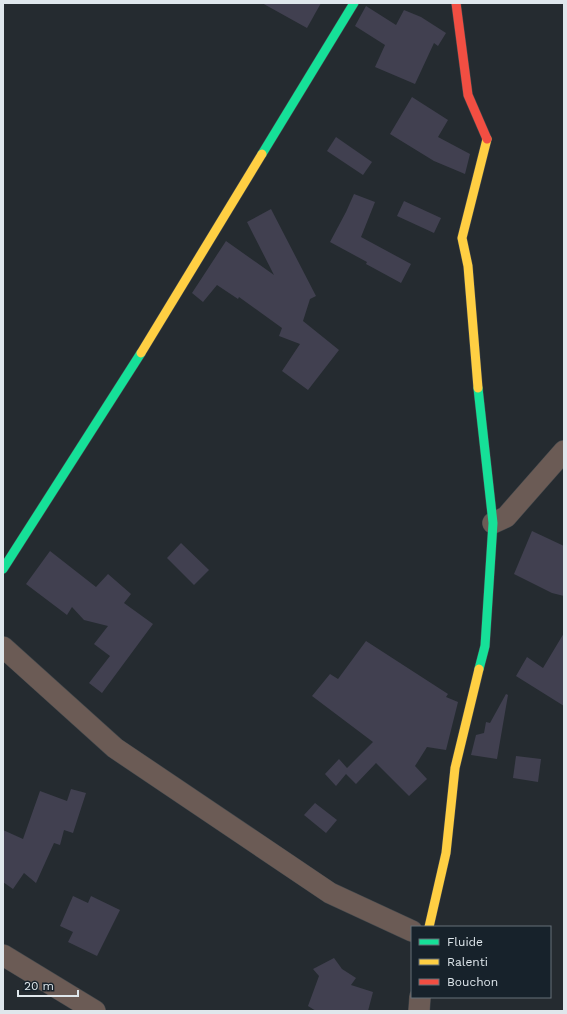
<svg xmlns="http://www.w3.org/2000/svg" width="567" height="1014" font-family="'Work Sans',sans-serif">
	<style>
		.building { fill: #414050 }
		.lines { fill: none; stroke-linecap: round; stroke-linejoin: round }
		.street-casing { stroke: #44494d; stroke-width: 22 }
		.fast-casing { stroke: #44494d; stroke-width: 10 }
		.slow-casing { stroke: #44494d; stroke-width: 10 }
		.jam-casing { stroke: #44494d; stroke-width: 10 }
		.street { stroke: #6b5b55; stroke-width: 21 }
		.fast { stroke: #16e098; stroke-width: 9 }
		.slow { stroke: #ffcf43; stroke-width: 9 }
		.jam { stroke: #f24e42; stroke-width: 9 }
	</style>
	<rect width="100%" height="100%" fill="#252b30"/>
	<!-- building -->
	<g class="building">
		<polygon points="262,3 321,3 307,28"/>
		<polygon points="366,6 396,25 404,10 421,17 446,33 438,46 434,43 415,84 375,67 385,45 355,26"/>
		<polygon points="412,97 448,120 438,137 470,154 465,174 434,161 390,134"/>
		<polygon points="336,137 372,162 363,175 327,151"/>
		<polygon points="354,194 375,202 361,237 411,264 401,283 366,264 367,262 330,242 346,212"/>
		<polygon points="404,201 441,218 434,233 397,216"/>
		<polygon points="271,209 316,296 310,299 303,321 339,350 308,390 282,371 300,344 279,336 282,328 239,297 238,299 217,285 203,302 192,293 226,241 274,275 247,222"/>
		<polygon points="532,531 564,546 564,596 552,593 514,574"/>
		<polygon points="181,543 209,570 194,585 167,558"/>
		<polygon points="50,551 96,587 108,574 131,594 124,603 153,624 102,693 89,683 110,656 94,644 108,626 84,620 72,607 67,615 26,584"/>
		<polygon points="564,633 564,706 516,676 527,657 543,668"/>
		<polygon points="366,641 448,694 446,697 458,702 446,750 427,747 415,766 427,779 409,796 376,763 356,784 346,774 336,786 325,774 339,759 347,768 373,742 312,696 330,674 338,679"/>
		<polygon points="506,694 508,695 497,759 471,755 476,735 484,733 486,722 490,723"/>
		<polygon points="516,756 541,759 538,782 513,778"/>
		<polygon points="71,789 86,793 73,833 64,830 60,845 54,843 36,883 24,873 13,889 3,882 3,830 23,839 40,791 67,801"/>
		<polygon points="315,803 337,820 326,833 304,815"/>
		<polygon points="73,896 88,903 91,896 120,910 97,956 68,942 73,932 60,926"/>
		<polygon points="334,958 342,969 356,978 351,985 373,992 368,1011 316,1011 308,1006 319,976 313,969"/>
	</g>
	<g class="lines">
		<!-- street casing -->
		<g class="street-casing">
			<g id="street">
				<polyline points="493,523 506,517 564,451"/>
				<polyline points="3,647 115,748 330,893 412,931"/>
				<polyline points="3,955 95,1011"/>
				<polyline points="419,1011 420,997"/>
			</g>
		</g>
		<!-- fast casing -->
		<g class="fast-casing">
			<g id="fast">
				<polyline points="262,154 354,3"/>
				<polyline points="478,388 493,523 485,646 479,669"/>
				<polyline points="3,569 141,353"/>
			</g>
		</g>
		<!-- slow casing -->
		<g class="slow-casing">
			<g id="slow">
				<polyline points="141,353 262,154"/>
				<polyline points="478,388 468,266 462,238 487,139"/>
				<polyline points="429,927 446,853 455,768 479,669"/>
			</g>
		</g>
		<!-- jam casing -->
		<g class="jam-casing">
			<polyline id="jam" points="456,3 468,95 487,139"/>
		</g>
		<!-- street -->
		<use href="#street" class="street"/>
		<!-- fast -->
		<use href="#fast" class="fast"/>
		<!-- slow -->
		<use href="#slow" class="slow"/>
		<!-- jam -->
		<use href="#jam" class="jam"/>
	</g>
	<!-- border -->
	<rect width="567" height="1014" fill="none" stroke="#dfe7ec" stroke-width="8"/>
	<!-- legend -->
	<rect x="411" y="926" width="140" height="72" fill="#17222b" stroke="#677178"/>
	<rect x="419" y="939" width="20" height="6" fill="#16e098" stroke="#677178"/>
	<text x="447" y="946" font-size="12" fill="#dfe7ec">Fluide</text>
	<rect x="419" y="959" width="20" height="6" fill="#ffcf43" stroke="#677178"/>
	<text x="447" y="966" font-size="12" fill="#dfe7ec">Ralenti</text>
	<rect x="419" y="979" width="20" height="6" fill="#f24e42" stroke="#677178"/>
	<text x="447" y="986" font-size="12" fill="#dfe7ec">Bouchon</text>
	<!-- scale -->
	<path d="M18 990v6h60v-6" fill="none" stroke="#dfe7ec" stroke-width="2"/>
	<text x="24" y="990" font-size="12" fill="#dfe7ec" stroke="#17222b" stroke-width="3" paint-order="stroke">20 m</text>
</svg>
